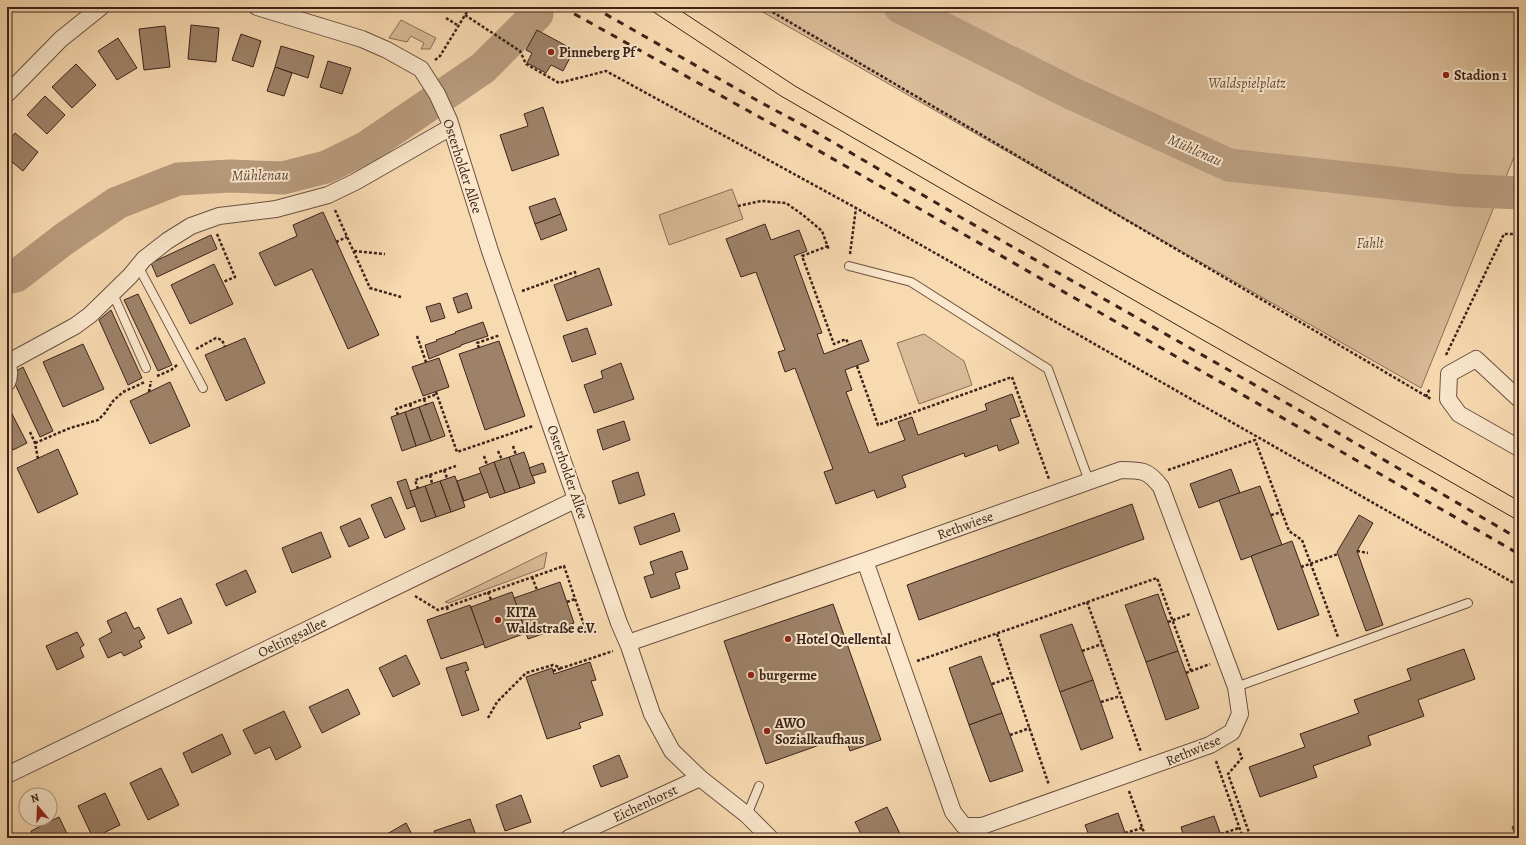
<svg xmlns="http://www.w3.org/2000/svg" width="1526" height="845" font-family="Alegreya,serif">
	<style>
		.green { fill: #d8bb97; stroke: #8a6f58 }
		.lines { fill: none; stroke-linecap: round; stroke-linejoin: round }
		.river { stroke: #b89c7e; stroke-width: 33 }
		.building { fill: #9d8269; stroke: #3b231a }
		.lane-casing { stroke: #6a5140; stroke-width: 10 }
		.street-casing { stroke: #6a5140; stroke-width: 18 }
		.path { stroke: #3b231a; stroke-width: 2.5; stroke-dasharray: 3 2; stroke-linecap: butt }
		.lane { stroke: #fae7cc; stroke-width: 8 }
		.street { stroke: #fae7cc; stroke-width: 16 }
		.tram { stroke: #3b231a; stroke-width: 1 }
		.rail { stroke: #3b231a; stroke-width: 3; stroke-dasharray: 7 7; stroke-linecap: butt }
		.poi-dot { fill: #8f2418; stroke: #fae7cc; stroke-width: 1.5 }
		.labels { text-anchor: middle; stroke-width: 4; stroke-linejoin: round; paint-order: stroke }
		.poi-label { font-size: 14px; font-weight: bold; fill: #3b231a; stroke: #fae7cc; text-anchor: start }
		.park-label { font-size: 14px; font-style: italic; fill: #624939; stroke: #fae7cc }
		.street-label { font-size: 14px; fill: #3b231a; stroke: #fae7cc }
		.water-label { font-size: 15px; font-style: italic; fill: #604738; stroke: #fae7cc }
	</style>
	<rect width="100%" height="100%" fill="#f8dab1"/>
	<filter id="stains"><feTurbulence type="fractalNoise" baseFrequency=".005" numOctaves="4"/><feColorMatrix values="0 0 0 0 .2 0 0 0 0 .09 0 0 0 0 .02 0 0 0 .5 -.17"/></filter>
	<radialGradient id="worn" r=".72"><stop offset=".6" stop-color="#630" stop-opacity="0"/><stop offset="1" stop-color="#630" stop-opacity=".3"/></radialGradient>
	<!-- green -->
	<g class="green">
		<polygon points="754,7 1519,7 1519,157 1514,157 1421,388"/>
		<polygon points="401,20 436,38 430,49 421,49 424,43 411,36 407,42 389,38"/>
		<polygon points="732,189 743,219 669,245 659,215"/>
		<polygon points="924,334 964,361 972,385 919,404 897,343"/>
		<polygon points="547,552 544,568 449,603 445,602"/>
	</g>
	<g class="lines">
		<!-- river -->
		<g class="river">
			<polyline points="900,7 1071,93 1229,165 1456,190 1519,193"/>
			<polyline points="7,278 16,276 64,239 117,203 178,179 230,176 283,178 326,167 367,147 483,68 537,14"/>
		</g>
	</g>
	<!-- building -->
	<g class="building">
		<polygon points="191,25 219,28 216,62 188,59"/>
		<polygon points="165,26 170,67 144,70 139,29"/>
		<polygon points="537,30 574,50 563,71 551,65 546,73 527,63 532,53 526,50"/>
		<polygon points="241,34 261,41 253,67 232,60"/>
		<polygon points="118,38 137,68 117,80 98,51"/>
		<polygon points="281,46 314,56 308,78 275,67"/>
		<polygon points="328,61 351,68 342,94 320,87"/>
		<polygon points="76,64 96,85 72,108 52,87"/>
		<polygon points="275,67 292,73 284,96 267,91"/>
		<polygon points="45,96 65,115 47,134 27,115"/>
		<polygon points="543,107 559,155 512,171 500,135 528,126 524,114"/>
		<polygon points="15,133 38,152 23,171 7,158 7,143"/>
		<polygon points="7,193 12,197 7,203"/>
		<polygon points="555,198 561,214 535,224 529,207"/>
		<polygon points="323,212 379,335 348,349 312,269 275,286 259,253 297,236 293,225"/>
		<polygon points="561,214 567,230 541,240 535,224"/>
		<polygon points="765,224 771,240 799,230 807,251 794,256 822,333 817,334 824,354 861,340 869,361 845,370 852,390 846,392 869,453 905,440 898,422 912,417 918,435 987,410 985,404 1012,394 1020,416 1010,419 1019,443 999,451 997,445 965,457 964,453 902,476 906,487 877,498 874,490 836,504 824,472 833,469 795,368 785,372 778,352 785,350 756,272 741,277 726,239"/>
		<polygon points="211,235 217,249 157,277 151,263"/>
		<polygon points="214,264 233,304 190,324 171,285"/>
		<polygon points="599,268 612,305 567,321 554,285"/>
		<polygon points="467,293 472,308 458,313 453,298"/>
		<polygon points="138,294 172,365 158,371 124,300"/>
		<polygon points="440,303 445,318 431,322 426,307"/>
		<polygon points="111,310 142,378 128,385 99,320"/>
		<polygon points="483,322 488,336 461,345 461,346 429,359 425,345 437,341 436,340 456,333 455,332"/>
		<polygon points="587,328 596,354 572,362 563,336"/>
		<polygon points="245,338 265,383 226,401 205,355"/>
		<polygon points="499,341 525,416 485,430 459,354"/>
		<polygon points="83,344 104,389 63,407 43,362"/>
		<polygon points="439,358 449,387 423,396 412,367"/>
		<polygon points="621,363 634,399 594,413 584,385 603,378 601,371"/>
		<polygon points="23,367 53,431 40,437 14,382 18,370"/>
		<polygon points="170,382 190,426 150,444 130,401"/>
		<polygon points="433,402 445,436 431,441 419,407"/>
		<polygon points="419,407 431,441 416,446 405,412"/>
		<polygon points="11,412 27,443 13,450 7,438 7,414"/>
		<polygon points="405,412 416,446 402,451 391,417"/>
		<polygon points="624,421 630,440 603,450 597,430"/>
		<polygon points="58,449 78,494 38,513 17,468"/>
		<polygon points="524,452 535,483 520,488 509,457"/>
		<polygon points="509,457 520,488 505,493 494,462"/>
		<polygon points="494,462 505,493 490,498 479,468"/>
		<polygon points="543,463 546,472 532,476 529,468"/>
		<polygon points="1231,469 1240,493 1199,508 1190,484"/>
		<polygon points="638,472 645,495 619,504 612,481"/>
		<polygon points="481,473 488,492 464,501 457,481"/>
		<polygon points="455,476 465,507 451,512 440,481"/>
		<polygon points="406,479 415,506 407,509 397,482"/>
		<polygon points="440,481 451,512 436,517 425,486"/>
		<polygon points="425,486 436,517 421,522 410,491"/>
		<polygon points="1260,486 1282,545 1241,560 1219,500"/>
		<polygon points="391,497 405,529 385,538 371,505"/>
		<polygon points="1132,504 1144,539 919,620 907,585"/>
		<polygon points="674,513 680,531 640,545 634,527"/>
		<polygon points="1359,515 1373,523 1357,551 1383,625 1366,631 1337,552"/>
		<polygon points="360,518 369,538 349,547 340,527"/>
		<polygon points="321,532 331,557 292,573 282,548"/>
		<polygon points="1292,541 1319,615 1278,630 1251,556"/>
		<polygon points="682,551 688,569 675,573 680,588 651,598 644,577 654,574 650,562"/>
		<polygon points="246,570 256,592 226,606 216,584"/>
		<polygon points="560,582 574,623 528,639 514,598"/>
		<polygon points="512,592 526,633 485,648 471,607"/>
		<polygon points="1158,594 1178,651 1146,662 1125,605"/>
		<polygon points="181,598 192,623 168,634 157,609"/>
		<polygon points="833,604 881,740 850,751 845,736 766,764 724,641"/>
		<polygon points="470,605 484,644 441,659 427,620"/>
		<polygon points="126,612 134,629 139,627 145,638 139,641 142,647 124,656 121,652 108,658 99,639 112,632 107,621"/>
		<polygon points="1072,624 1093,680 1060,692 1040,635"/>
		<polygon points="77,632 84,645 80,648 84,657 57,670 46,646"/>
		<polygon points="1464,649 1475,679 1418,700 1424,716 1368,736 1371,745 1313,766 1317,777 1260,797 1249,767 1305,747 1300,734 1359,713 1354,700 1411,680 1407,669"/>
		<polygon points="1178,651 1199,708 1166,720 1146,662"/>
		<polygon points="406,655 420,684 393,697 379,668"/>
		<polygon points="981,656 1002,713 969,725 949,668"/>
		<polygon points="466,662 469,670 465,671 479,710 462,716 446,668"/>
		<polygon points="590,662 596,680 591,681 603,715 579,723 581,728 547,739 526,677 552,668 554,674"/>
		<polygon points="1093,680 1113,738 1081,750 1060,692"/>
		<polygon points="348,689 360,714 322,733 309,707"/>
		<polygon points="284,711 301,747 276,760 270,747 255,754 243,730"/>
		<polygon points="1002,713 1023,771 990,782 969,725"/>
		<polygon points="222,734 231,754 192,773 183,753"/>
		<polygon points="619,755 628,777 601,787 593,766"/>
		<polygon points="161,768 179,805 148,820 130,783"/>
		<polygon points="105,793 120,825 93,838 78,806"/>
		<polygon points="521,795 531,822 505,831 496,805"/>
		<polygon points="887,807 902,838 863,838 855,822"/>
		<polygon points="1118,813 1127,838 1090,838 1085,825"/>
		<polygon points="1214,816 1222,838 1184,838 1181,827"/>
		<polygon points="59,817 69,838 34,838 31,831"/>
		<polygon points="470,819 477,838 436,838 434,831"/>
		<polygon points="406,823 414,838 389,838 387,834"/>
		<polygon points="1519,824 1519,838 1517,838 1512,827"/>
		<polygon points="675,833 678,838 663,838"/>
	</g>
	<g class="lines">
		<!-- lane casing -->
		<g class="lane-casing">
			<g id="lane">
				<polyline points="138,266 203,388"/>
				<polyline points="849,266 911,282 1048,369 1089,481"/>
				<polyline points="113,294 146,368"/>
				<polyline points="1236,687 1468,603"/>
				<polyline points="747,815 759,786"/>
			</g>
		</g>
		<!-- street casing -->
		<g class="street-casing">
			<g id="street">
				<polyline points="257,7 362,39 387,50 421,69 437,94 449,120 490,251 619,623 629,646 652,714 672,751 700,778 747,815 770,838"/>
				<polyline points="7,94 61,39 101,7"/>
				<polyline points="7,363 75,326 90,315 130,276 144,259 167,241 191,226 219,216 276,209 328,195 355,182 451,127"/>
				<path d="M7,363C10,370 10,376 7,383"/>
				<polyline points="1519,399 1476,359 1449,374 1448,399 1459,414 1519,448"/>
				<path d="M628,643L865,561L1121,470C1142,470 1148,470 1161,487L1236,687L1240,714L1232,732L1210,745L982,826H964L953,812L865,561"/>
				<polyline points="7,775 577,499"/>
				<polyline points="569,838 700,778"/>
			</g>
		</g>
		<!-- path -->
		<g class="path">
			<polyline points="764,7 1431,399"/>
			<polyline points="465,15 520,51 526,64 559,83 606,71 856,208 1519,586"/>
			<polyline points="446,18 459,26"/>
			<polyline points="435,60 440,56 470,7"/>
			<polyline points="738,206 761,201 786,203 803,215 822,231 829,250"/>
			<polyline points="335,210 370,288 401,297"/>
			<polyline points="217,234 235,277 223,282"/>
			<polyline points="336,242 347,237"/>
			<polyline points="828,246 802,256 834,344 846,339 849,345"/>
			<polyline points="354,251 385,254"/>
			<polyline points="850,254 856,208"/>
			<polyline points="522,291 575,272 576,277"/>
			<polyline points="417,336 426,362"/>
			<polyline points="479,348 477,343 500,335"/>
			<polyline points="196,349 216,338 222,340 225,347"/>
			<polyline points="1446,355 1504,234 1519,234"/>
			<polyline points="857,366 878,425 1012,377 1049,479"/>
			<polyline points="157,376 171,370 177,365"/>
			<polyline points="149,392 151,381"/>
			<polyline points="436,392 457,452 533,426"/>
			<polyline points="1426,397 1430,388"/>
			<polyline points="424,399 426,405"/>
			<polyline points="410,404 412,410"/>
			<polyline points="398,415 396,409 437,394"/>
			<polyline points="30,432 35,443 38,459"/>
			<polyline points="35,443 70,428 98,420 105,413 113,401 123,392 145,382"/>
			<polyline points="513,446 516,455"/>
			<polyline points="498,451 502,460"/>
			<polyline points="484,456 487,465"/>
			<polyline points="444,470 447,478"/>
			<polyline points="1168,470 1255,440 1289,531 1302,540 1338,637"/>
			<polyline points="430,475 432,483"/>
			<polyline points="418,489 415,480 456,466"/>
			<polyline points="1271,515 1282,512"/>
			<polyline points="1357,551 1368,553"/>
			<polyline points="1301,567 1338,554"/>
			<polyline points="532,577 537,590"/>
			<polyline points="488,592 491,600"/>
			<polyline points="415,596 438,610 564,566 587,634"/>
			<polyline points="567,602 575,599"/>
			<polyline points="1087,602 1141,752"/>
			<polyline points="447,607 448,612"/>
			<polyline points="1168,622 1190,614"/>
			<polyline points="997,634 1049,785"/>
			<polyline points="1082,651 1102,644"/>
			<polyline points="917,661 1157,578 1191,671"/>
			<polyline points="553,671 562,668"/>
			<polyline points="1186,673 1210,664"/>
			<polyline points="992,684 1012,677"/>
			<polyline points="1101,702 1120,696"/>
			<polyline points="488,718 497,702 526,673 553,665 562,668 613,651"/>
			<polyline points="1010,735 1030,728"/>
			<polyline points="1238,748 1242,758 1228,774 1251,838"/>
			<polyline points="1216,761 1243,838"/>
			<polyline points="1129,791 1146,838"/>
			<polyline points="1125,833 1142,828"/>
			<polyline points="1221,834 1239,828"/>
		</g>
		<!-- lane -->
		<use href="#lane" class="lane"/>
		<!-- street -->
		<use href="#street" class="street"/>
		<!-- tram -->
		<g class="tram">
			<polyline points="646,7 781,96 1196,336 1519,521"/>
			<polyline points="675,7 795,86 967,186 1218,327 1519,501"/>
		</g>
		<!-- rail -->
		<g class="rail">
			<polyline points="562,7 788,133 1519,554"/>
			<polyline points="593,7 760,102 812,130 962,218 1304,413 1519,539"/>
		</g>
	</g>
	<!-- markers -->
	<g class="poi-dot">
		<circle cx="551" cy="52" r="4"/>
		<circle cx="1446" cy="75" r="4"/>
		<circle cx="498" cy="620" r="4"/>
		<circle cx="788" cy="639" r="4"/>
		<circle cx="751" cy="675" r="4"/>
		<circle cx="767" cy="731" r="4"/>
	</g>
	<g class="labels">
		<!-- poi labels -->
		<g class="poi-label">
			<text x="559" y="57">Pinneberg Pf</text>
			<text x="1454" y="80">Stadion 1</text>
			<text x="506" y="617">KITA<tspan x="506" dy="16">Waldstraße e.V.</tspan></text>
			<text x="796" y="644">Hotel Quellental</text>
			<text x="759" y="680">burgerme</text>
			<text x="775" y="728">AWO<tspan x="775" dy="16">Sozialkaufhaus</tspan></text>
		</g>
		<!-- park labels -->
		<g class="park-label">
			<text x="1247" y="88">Waldspielplatz</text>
			<text x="1370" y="248">Fahlt</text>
		</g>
		<!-- street labels -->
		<g class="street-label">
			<text transform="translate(463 166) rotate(72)" y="5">Osterholder Allee</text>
			<text transform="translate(568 472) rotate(71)" y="5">Osterholder Allee</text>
			<text transform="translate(965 525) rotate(-20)" y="5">Rethwiese</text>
			<text transform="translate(292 637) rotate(-26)" y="5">Oeltingsallee</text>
			<text transform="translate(1193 750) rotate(-23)" y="5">Rethwiese</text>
			<text transform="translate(645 803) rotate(-25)" y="5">Eichenhorst</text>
		</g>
		<!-- water labels -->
		<g class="water-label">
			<text transform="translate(1195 150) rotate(24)" y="5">Mühlenau</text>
			<text transform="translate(260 175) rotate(-1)" y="5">Mühlenau</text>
		</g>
	</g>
	<!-- margin -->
	<rect width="1526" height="845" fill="none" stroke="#f8dab1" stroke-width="24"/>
	<rect x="8" y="8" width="1510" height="829" fill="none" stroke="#3b231a" stroke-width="2"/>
	<rect x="12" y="12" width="1502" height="821" fill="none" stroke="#3b231a"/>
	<!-- north arrow -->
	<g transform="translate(38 807) rotate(341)"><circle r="19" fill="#fae7cc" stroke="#ae9985"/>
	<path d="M0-3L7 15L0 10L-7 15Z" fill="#8f2418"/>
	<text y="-6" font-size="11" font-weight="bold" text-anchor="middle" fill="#3b231a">N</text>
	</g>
	<rect width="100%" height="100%" filter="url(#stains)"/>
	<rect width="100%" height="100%" fill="url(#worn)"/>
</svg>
